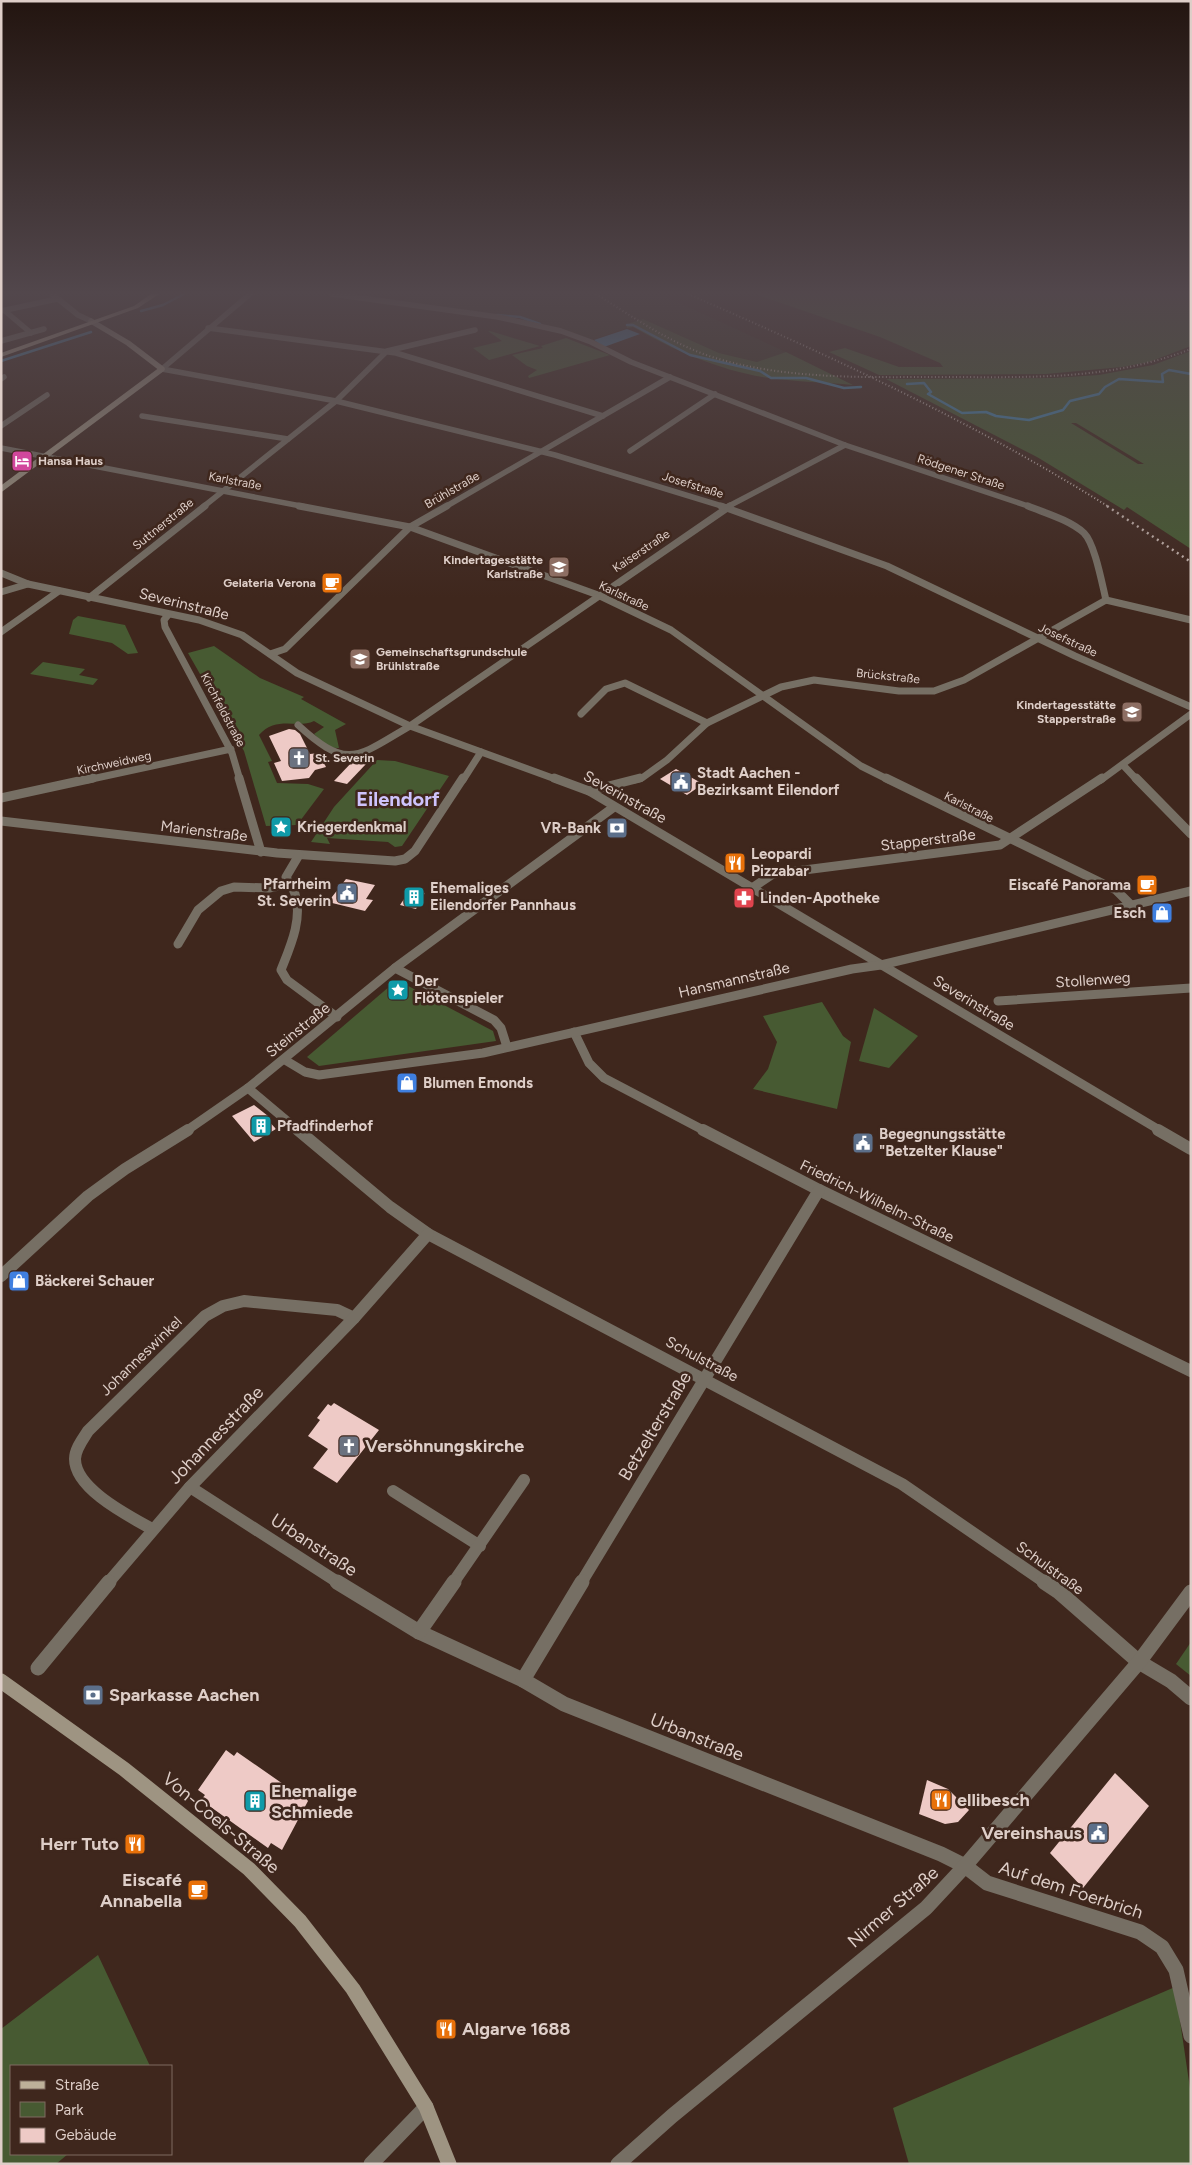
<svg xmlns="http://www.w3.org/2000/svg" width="1192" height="2165" font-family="Figtree,sans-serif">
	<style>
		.industrial { fill: #3e3424 }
		.green { fill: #475a32; fill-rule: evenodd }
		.water { fill: #4387b2 }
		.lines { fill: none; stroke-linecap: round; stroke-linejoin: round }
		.stream { stroke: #4387b2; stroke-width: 2.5 }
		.building { fill: #eecac6 }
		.minor-far4 { stroke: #766f64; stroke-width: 5.5 }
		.minor-far3 { stroke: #766f64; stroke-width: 7 }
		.minor-far2 { stroke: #766f64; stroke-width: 9 }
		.minor-far1 { stroke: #766f64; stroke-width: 12 }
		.minor { stroke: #766f64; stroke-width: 15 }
		.tertiary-far2 { stroke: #766f64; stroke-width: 5.5 }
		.tertiary-far1 { stroke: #766f64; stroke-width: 7 }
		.tertiary { stroke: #766f64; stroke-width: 15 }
		.secondary-far1 { stroke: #9e9482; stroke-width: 5.5 }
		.secondary { stroke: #9e9482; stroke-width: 15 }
		.primary { fill: #bdb099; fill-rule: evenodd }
		.rail-far1 { stroke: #c5b4ad; stroke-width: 2; stroke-dasharray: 1 2.5; stroke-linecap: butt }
		.rail { stroke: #c5b4ad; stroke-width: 2.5; stroke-dasharray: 2 4; stroke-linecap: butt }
		.labels { text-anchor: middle; stroke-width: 5; stroke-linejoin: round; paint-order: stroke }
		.far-poi-label { font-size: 12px; font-weight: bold; fill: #decec8; stroke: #3f271d; text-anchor: start }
		.far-street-label { font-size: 12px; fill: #decec8; stroke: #3f271d }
		.street-label { font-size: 15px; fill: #decec8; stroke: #3f271d }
		.poi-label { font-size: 15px; font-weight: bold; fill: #decec8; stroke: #3f271d; text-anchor: start }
		.near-street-label { font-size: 18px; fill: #decec8; stroke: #3f271d }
		.near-poi-label { font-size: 18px; font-weight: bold; fill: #decec8; stroke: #3f271d; text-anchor: start }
		.district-label { font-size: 20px; font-weight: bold; fill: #cec3fc; stroke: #3f271d }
	</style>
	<rect width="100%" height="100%" fill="#3f271d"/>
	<!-- industrial -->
	<polygon class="industrial" points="411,294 660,294 786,352 758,362 719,353 643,319 627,324 627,328 593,340 521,317 399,302"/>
	<!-- green -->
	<g class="green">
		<polygon points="755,294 1191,294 1191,346 1149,362 1122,367 1046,374 879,375 829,352 845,348 899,367 943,367 940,363 880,337"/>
		<path d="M643,319L719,353L757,362L786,352L853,385C825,382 797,382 769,378C721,371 675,351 633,327L627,328V324Z"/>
		<polygon points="488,331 490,331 540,346 489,360 473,348 502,341"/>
		<polygon points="566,338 610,355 529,378 528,376 537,370 527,366 512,355 543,348 541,346"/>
		<path d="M1191,351V549L1127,507L1124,510L1037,457L886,379L1053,378L1099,375L1153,365ZM1071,423H1076L1144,464H1138Z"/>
		<polygon points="78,616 125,625 138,653 128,654 112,643 69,634 73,620"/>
		<path d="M214,646L260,678L304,697L301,699L346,724L335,730L339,748C329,749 321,741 314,734L324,727L314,721C298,729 276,715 259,735L272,761L268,762L277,783L308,784L324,789L297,825L266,826L244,751L188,653Z"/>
		<polygon points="43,662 85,669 79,675 98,679 93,685 30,674"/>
		<polygon points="377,760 395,761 449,776 402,846 395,847 388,842 327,838 330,844 311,842 334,807"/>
		<polygon points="397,980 493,1031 496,1041 319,1066 307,1057"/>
		<polygon points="822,1002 843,1036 851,1042 837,1109 753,1089 768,1069 777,1042 763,1016"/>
		<polygon points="874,1008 918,1036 889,1068 859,1061"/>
		<polygon points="1191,1642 1191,1676 1176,1664"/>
		<polygon points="98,1955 150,2066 11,2066 11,2154 68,2154 56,2164 1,2164 1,2029"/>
		<polygon points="1175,1987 1191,2095 1191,2164 909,2164 893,2108"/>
	</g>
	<!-- water -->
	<polygon class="water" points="627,329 640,334 604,347 594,340"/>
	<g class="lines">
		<!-- stream -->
		<g class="stream">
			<polyline points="141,311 163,305 184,294"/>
			<polyline points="497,315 520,317 540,324"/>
			<polyline points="627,325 633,325 690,355 760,371 771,378 806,378 844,388 861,387"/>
			<polyline points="1,361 91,332"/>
			<polyline points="907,384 924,383 931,392 928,394 962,413 986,412 996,416 1029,420 1063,410 1070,401 1099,394 1105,387 1119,379 1163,382 1162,374 1169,370 1191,374"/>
		</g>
	</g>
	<!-- building -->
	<g class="building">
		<polygon points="289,729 295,730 300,734 310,754 319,753 326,767 315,770 309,778 282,781 274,763 281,761 269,736"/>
		<polygon points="353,761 366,764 347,784 334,781"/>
		<polygon points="676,769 703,784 687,795 660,779"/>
		<polygon points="346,879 375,885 366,899 373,900 365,911 328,902"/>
		<polygon points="410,890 425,893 416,909 400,905"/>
		<polygon points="254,1105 268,1116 265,1117 276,1129 254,1142 232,1116"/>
		<polygon points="334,1403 379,1430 337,1483 313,1468 328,1449 308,1436 320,1420 317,1418 328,1404 331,1406"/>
		<polygon points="226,1750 234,1756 237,1752 296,1793 299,1789 308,1801 282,1850 271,1843 268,1848 201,1800 205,1795 198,1790"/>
		<polygon points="1115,1773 1149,1806 1083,1888 1050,1853"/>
		<polygon points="927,1780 948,1789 969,1810 958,1822 945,1824 919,1814"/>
	</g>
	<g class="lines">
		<!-- minor-far4 -->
		<g class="minor-far4">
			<polyline points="332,294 498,317 561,331 591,342 631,362 845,445 1031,507"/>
			<polyline points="1,311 57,299"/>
			<polyline points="5,311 31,333"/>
			<polyline points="208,328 396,353 603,416"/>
			<polyline points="1,341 44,329"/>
			<polyline points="162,369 250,294"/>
			<polyline points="1,379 4,377"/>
			<polyline points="142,416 288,439"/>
			<polyline points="1,426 47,395"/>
			<polyline points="1,448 306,507"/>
			<polyline points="630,451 715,394"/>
			<polyline points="203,507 336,401 387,351 475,330"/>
			<polyline points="445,507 670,377"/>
			<polyline points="727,507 845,445"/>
		</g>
		<!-- minor-far3 -->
		<g class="minor-far3">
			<polyline points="299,506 410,527 598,595 671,630 861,766 889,780"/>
			<path d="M1028,506C1045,513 1070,520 1084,533C1095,544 1102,584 1106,600"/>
			<polyline points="1,573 28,584 199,620 242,635 297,673 410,726 558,780"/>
			<polyline points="1,592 28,584"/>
			<polyline points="89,598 205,506"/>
			<polyline points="1106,600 1191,620"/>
			<polyline points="168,615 164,620 165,627 232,753 240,780"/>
			<polyline points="1,632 59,591"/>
			<polyline points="270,654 285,649 410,527 447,506"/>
			<polyline points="581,714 606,689 625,683 707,723"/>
			<path d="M298,725C348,771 357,757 410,726L730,506"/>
			<polyline points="1123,765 1137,780"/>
			<polyline points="87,780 231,749"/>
			<polyline points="463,780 481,752"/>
			<polyline points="634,780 642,778 667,760 707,723 781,687 814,680 899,691 934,691 964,680 1106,600"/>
			<polyline points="1101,780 1191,714"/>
		</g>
		<!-- minor-far2 -->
		<g class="minor-far2">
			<polyline points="239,778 261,852"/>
			<polyline points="554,778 589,791 1161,1131"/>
			<polyline points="886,778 1116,890 1131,905"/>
			<polyline points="1136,778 1191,834"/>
			<polyline points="589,791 640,778"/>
			<polyline points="1,798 93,778"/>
			<polyline points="1,821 277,853 395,861 405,859 415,851 463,778"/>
			<path d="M299,855L286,877C289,883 293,888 295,894C303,919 290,947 281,970L287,980L337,1017"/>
			<polyline points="752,888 773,874 1000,845 1102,778"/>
			<polyline points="178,944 198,910 221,891 234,887 269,888 289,884"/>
			<polyline points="395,968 494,1020 501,1028 507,1047"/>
			<polyline points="998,1001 1191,988"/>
			<polyline points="574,1032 589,1063 604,1078 705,1131"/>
			<polyline points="285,1060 305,1072 319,1075 483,1053 852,969 881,965 1191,891"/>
			<polyline points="248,1088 299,1131"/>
			<polyline points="186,1131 248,1088 395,968 614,807"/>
		</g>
		<!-- minor-far1 -->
		<g class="minor-far1">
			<polyline points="298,1130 390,1207 428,1234 902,1484 1046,1583"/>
			<polyline points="703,1130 819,1190 1191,1371"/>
			<polyline points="1158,1130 1191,1149"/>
			<polyline points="1,1276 88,1196 125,1169 188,1130"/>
			<polyline points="190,1487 339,1583"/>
			<polyline points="393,1491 480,1546"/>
			<path d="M152,1529C129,1516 75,1489 75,1459C75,1449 83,1439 88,1431L205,1316L223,1306L244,1301L337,1310L354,1318"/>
			<polyline points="108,1583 190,1487 354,1318 428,1234"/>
			<polyline points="453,1583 524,1480"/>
			<polyline points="581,1583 819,1190"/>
		</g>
		<!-- minor -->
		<g class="minor">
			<polyline points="337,1582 419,1632 523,1680 564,1704 941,1854 965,1866 987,1883 1140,1932 1162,1947 1176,1970 1191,2036"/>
			<polyline points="1044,1582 1059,1592 1139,1662 1171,1681 1191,1698"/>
			<polyline points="419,1632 454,1582"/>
			<polyline points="38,1668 109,1582"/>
			<polyline points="523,1680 582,1582"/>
			<polyline points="371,2164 426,2107"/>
		</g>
		<!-- tertiary-far2 -->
		<g class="tertiary-far2">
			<polyline points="52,294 78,315 91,321"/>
			<polyline points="162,369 336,401 555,455 725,507"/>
		</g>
		<!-- tertiary-far1 -->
		<polyline class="tertiary-far1" points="721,506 887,566 1075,656 1191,707"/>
		<!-- tertiary -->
		<polyline class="tertiary" points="618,2164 672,2116 926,1908 965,1866 1139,1662 1191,1592"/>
		<!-- secondary-far1 -->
		<polyline class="secondary-far1" points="1,489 162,369 128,343 91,321"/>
		<!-- secondary -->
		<polyline class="secondary" points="1,1681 124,1769 249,1869 300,1921 353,1989 426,2107 449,2164"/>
		<!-- primary -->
		<polygon class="primary" points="151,294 159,294 138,308 1,357 1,353 134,306"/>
		<!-- rail-far1 -->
		<g class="rail-far1">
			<path d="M596,294C633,317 670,343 712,357C786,380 865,377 941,377C1028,377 1108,381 1191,349"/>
			<path d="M688,294C833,357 975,423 1109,507"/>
		</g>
		<!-- rail -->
		<polyline class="rail" points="1107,506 1191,562"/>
	</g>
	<!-- sky -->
	<linearGradient id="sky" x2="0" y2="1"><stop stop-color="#231510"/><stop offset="0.49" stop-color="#52474c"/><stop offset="1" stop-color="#52474c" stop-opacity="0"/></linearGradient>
	<rect width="1192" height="598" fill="url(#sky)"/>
	<!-- icons -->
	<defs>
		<g id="hotel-square" transform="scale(1.125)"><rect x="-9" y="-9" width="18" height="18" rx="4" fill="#d1479c" stroke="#3f271d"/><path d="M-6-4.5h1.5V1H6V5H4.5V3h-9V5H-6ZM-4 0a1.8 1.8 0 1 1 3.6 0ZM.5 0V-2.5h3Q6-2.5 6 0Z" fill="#fff"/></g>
		<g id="school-square" transform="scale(1.125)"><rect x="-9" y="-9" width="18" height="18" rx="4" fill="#8d6e63" stroke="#3f271d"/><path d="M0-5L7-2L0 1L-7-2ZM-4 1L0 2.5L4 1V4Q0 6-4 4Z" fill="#fff"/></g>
		<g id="cafe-square" transform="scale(1.125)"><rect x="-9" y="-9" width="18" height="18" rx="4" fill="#e8710a" stroke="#3f271d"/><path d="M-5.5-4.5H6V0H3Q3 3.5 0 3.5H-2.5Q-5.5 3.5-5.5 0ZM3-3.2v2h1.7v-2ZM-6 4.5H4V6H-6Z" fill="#fff"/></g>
		<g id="church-square" transform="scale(1.125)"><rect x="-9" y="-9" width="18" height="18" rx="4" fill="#6b7280" stroke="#3f271d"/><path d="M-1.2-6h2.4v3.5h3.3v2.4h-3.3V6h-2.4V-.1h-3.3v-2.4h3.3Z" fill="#fff"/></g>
		<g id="civic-square" transform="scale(1.125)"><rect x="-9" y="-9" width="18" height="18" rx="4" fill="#5c6f8a" stroke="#3f271d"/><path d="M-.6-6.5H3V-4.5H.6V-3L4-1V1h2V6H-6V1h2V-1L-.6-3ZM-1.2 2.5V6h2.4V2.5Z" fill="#fff"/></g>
		<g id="sight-square" transform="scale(1.125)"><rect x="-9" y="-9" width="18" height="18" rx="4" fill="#0f9aa8" stroke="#3f271d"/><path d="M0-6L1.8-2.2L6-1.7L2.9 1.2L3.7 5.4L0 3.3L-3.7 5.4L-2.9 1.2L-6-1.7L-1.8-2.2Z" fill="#fff"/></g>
		<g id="bank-square" transform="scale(1.125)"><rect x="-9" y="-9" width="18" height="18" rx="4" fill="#5c6f8a" stroke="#3f271d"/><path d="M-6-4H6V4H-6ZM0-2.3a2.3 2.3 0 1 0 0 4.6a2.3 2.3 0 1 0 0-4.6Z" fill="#fff"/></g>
		<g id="restaurant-square" transform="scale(1.125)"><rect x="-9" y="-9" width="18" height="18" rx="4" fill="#e8710a" stroke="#3f271d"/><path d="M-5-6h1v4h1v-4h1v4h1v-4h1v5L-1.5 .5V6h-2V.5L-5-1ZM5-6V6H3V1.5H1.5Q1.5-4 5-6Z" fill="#fff"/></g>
		<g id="building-square" transform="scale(1.125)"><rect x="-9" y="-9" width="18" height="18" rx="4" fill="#0f9aa8" stroke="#3f271d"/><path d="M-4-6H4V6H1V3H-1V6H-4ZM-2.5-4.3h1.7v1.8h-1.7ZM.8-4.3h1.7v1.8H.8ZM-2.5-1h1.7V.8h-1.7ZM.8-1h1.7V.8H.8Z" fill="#fff"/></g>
		<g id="pharmacy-square" transform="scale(1.125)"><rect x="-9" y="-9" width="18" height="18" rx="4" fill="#e0444e" stroke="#3f271d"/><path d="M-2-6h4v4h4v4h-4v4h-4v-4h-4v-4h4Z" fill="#fff"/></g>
		<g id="shop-square" transform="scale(1.125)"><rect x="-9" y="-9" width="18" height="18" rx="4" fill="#3f7fe0" stroke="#3f271d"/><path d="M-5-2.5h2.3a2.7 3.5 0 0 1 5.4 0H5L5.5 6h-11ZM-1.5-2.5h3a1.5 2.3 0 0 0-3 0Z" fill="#fff"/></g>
	</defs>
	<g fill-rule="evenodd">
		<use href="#hotel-square" x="22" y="461"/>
		<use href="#school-square" x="559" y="567"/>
		<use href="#cafe-square" x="332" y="583"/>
		<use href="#school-square" x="360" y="659"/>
		<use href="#school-square" x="1132" y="712"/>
		<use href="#church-square" x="299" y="758"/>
		<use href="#civic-square" x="681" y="782"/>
		<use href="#sight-square" x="281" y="827"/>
		<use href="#bank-square" x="617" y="828"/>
		<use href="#restaurant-square" x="735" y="863"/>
		<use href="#cafe-square" x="1147" y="885"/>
		<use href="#civic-square" x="347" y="893"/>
		<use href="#building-square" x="414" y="897"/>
		<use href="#pharmacy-square" x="744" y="898"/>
		<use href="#shop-square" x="1162" y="913"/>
		<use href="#sight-square" x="398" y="990"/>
		<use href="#shop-square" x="407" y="1083"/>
		<use href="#building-square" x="261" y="1126"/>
		<use href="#civic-square" x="863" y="1143"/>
		<use href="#shop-square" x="19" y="1281"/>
		<use href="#church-square" x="349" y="1446"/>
		<use href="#bank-square" x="93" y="1695"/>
		<use href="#restaurant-square" x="941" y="1800"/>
		<use href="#building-square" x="255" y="1801"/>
		<use href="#civic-square" x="1098" y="1833"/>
		<use href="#restaurant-square" x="135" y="1844"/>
		<use href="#cafe-square" x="198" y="1890"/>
		<use href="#restaurant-square" x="446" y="2029"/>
	</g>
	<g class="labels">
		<!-- far-poi labels -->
		<g class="far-poi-label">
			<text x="38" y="465">Hansa Haus</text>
			<text x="543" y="564" text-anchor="end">Kindertagesstätte<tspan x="543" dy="14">Karlstraße</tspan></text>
			<text x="316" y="587" text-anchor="end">Gelateria Verona</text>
			<text x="376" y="656">Gemeinschaftsgrundschule<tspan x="376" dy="14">Brühlstraße</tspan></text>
			<text x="1116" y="709" text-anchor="end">Kindertagesstätte<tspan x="1116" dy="14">Stapperstraße</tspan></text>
			<text x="315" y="762">St. Severin</text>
		</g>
		<!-- far-street labels -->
		<g class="far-street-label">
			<text transform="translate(961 472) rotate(18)" y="4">Rödgener Straße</text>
			<text transform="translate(235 481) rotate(11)" y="4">Karlstraße</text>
			<text transform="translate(693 485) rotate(17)" y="4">Josefstraße</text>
			<text transform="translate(452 490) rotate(-30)" y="4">Brühlstraße</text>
			<text transform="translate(163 524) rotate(-39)" y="4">Suttnerstraße</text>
			<text transform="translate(641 551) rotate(-34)" y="4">Kaiserstraße</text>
			<text transform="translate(624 596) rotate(25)" y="4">Karlstraße</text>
			<text transform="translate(1068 640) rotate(25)" y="4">Josefstraße</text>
			<text transform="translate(888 676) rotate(6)" y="4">Brückstraße</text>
			<text transform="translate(223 710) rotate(62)" y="4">Kirchfeldstraße</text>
			<text transform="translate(114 763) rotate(-12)" y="4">Kirchweidweg</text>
			<text transform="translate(969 807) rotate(27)" y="4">Karlstraße</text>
		</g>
		<!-- street labels -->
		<g class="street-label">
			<text transform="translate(184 604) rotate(14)" y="5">Severinstraße</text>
			<text transform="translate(625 797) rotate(29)" y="5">Severinstraße</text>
			<text transform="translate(204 831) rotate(7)" y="5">Marienstraße</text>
			<text transform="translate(928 840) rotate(-7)" y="5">Stapperstraße</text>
			<text transform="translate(734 980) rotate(-13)" y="5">Hansmannstraße</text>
			<text transform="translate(1093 980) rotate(-4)" y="5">Stollenweg</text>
			<text transform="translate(974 1003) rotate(31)" y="5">Severinstraße</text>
			<text transform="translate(298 1030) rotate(-39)" y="5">Steinstraße</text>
			<text transform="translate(877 1201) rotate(26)" y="5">Friedrich-Wilhelm-Straße</text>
			<text transform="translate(141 1356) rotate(-44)" y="5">Johanneswinkel</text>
			<text transform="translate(702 1359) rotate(28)" y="5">Schulstraße</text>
			<text transform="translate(1050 1568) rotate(36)" y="5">Schulstraße</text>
		</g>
		<!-- poi labels -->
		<g class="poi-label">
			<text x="697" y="778">Stadt Aachen -<tspan x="697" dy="17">Bezirksamt Eilendorf</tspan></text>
			<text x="297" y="832">Kriegerdenkmal</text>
			<text x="601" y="833" text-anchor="end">VR-Bank</text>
			<text x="751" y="859">Leopardi<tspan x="751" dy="17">Pizzabar</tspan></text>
			<text x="331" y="889" text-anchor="end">Pfarrheim<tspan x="331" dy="17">St. Severin</tspan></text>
			<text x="1131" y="890" text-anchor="end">Eiscafé Panorama</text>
			<text x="430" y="893">Ehemaliges<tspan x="430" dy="17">Eilendorfer Pannhaus</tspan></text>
			<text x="760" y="903">Linden-Apotheke</text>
			<text x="1146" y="918" text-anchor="end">Esch</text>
			<text x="414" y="986">Der<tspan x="414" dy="17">Flötenspieler</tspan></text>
			<text x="423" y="1088">Blumen Emonds</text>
			<text x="277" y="1131">Pfadfinderhof</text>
			<text x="879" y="1139">Begegnungsstätte<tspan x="879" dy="17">"Betzelter Klause"</tspan></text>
			<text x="35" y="1286">Bäckerei Schauer</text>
		</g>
		<!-- near-street labels -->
		<g class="near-street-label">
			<text transform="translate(655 1426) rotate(-59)" y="6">Betzelterstraße</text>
			<text transform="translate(216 1435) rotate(-46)" y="6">Johannesstraße</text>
			<text transform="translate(314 1545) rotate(33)" y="6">Urbanstraße</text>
			<text transform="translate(697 1737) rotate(22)" y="6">Urbanstraße</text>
			<text transform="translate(221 1823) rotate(40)" y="6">Von-Coels-Straße</text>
			<text transform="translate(1071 1890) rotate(18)" y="6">Auf dem Foerbrich</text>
			<text transform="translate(893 1907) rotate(-41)" y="6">Nirmer Straße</text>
		</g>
		<!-- near-poi labels -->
		<g class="near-poi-label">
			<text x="365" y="1452">Versöhnungskirche</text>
			<text x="109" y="1701">Sparkasse Aachen</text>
			<text x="271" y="1797">Ehemalige<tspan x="271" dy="21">Schmiede</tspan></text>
			<text x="957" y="1806">ellibesch</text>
			<text x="1082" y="1839" text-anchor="end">Vereinshaus</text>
			<text x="119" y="1850" text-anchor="end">Herr Tuto</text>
			<text x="182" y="1886" text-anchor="end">Eiscafé<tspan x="182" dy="21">Annabella</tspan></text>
			<text x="462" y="2035">Algarve 1688</text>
		</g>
		<!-- district labels -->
		<g class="district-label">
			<text x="398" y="806">Eilendorf</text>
		</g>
	</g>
	<!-- border -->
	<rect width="1192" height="2165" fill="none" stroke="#decec8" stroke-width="5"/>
	<!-- legend -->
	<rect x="10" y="2065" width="162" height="90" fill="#3f271d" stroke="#7f6a61"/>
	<rect x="20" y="2081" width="25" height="8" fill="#bdb099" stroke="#7f6a61"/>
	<text x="55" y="2090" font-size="15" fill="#decec8">Straße</text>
	<rect x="20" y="2102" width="25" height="15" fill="#475a32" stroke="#7f6a61"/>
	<text x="55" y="2115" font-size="15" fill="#decec8">Park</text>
	<rect x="20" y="2128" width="25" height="15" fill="#eecac6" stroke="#7f6a61"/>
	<text x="55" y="2140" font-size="15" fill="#decec8">Gebäude</text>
</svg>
